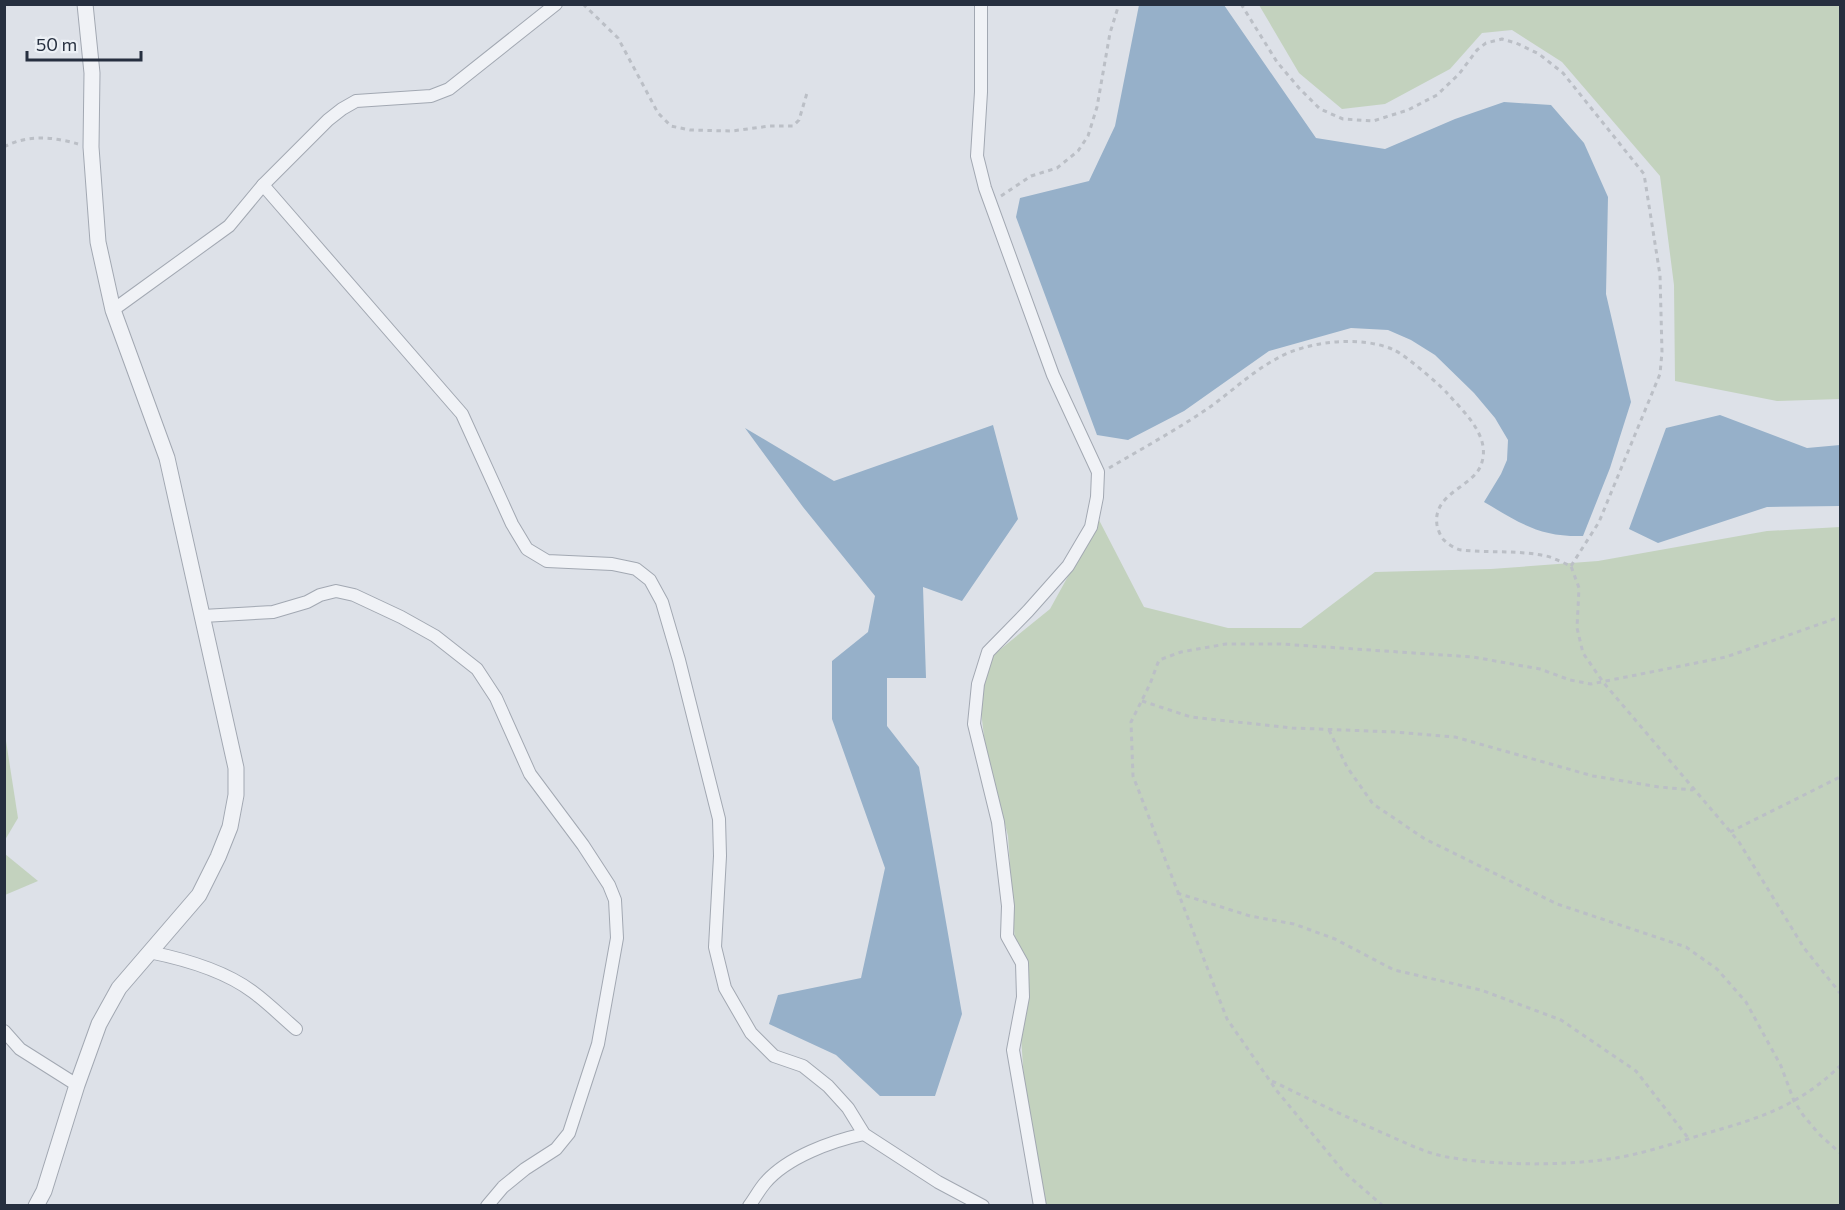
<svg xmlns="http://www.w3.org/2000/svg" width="1845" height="1210" font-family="Commissioner,sans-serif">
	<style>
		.green { fill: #c3d2be }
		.water { fill: #96b0c9 }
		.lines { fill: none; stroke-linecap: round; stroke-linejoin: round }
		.minor-casing { stroke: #a2a8b2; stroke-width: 14 }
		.tertiary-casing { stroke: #a2a8b2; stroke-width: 17 }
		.path { stroke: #bbbfc6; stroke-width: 3; stroke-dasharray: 4.5 4.5; stroke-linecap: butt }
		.minor { stroke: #f0f2f6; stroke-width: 12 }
		.tertiary { stroke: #f0f2f6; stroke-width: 15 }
	</style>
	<rect width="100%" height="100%" fill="#dde1e8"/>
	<!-- green -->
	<g class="green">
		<polygon points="1259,5 1840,5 1840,399 1777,401 1675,381 1674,285 1660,176 1562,62 1512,30 1482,33 1450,69 1385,104 1342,109 1299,73"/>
		<polygon points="1099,520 1144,607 1228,628 1301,628 1375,572 1491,569 1598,561 1767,531 1840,527 1840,1205 1035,1205 1030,1174 1008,836 985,745 976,669 1050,609"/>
		<polygon points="4,728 18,818 5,840 4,840"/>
		<polygon points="5,854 38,881 5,895"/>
	</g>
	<!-- water -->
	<g class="water">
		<path d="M1139,5H1224L1316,138L1385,149L1455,119L1504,102L1551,105L1584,143L1608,197L1606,294L1631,402L1610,468L1583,536C1539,537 1520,523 1484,502L1501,474L1507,460L1508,440L1495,418L1474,393L1435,355L1411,340L1388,330L1351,328L1269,351L1184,411L1128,440L1097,435L1016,217L1020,198L1089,181L1115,126Z"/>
		<polygon points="1720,415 1807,448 1840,445 1840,506 1767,507 1658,543 1629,529 1666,428"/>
		<polygon points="993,425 1018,519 962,601 923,587 926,678 887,678 887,726 919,767 962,1014 935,1096 880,1096 836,1055 769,1024 778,995 861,978 885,868 832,719 832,661 868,632 875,596 803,507 745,428 834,481"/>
	</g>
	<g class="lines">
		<!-- minor casing -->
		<g class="minor-casing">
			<g id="minor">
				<polyline points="981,4 981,92 977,156 985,188 1053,375 1098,472 1097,497 1091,527 1068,566 1028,611 988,652 978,684 974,724 998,822 1008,906 1007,936 1022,963 1023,997 1013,1050 1040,1206"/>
				<polyline points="263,185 462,414 512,524 527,549 547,561 612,564 636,569 650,580 662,602 679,660 719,819 720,856 715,947 725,988 751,1033 774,1056 803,1066 828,1086 848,1108 864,1134 938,1182 983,1206"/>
				<polyline points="113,310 229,226 263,185 328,120 342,109 356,101 431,96 449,89 556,4"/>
				<polyline points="203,616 273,612 307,602 320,595 336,591 354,595 401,617 435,636 477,669 496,698 530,774 583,845 609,885 615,900 617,938 598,1044 569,1133 556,1149 525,1169 503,1187 487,1206"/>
				<path d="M149,952C184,959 224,970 253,992C268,1003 282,1017 296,1029"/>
				<polyline points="4,1031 20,1049 77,1085"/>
				<path d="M749,1206C755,1198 759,1190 765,1183C787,1157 832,1141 864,1134"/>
			</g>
		</g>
		<!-- tertiary casing -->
		<g class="tertiary-casing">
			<polyline id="tertiary" points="36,1206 44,1191 77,1085 99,1024 119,988 199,895 218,857 230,827 236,795 236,768 167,458 113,310 98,242 91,147 92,73 85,4"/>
		</g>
		<!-- path -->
		<g class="path">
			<polyline points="583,4 618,38 658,113 671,126 690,130 732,131 770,126 793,126 799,120 807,93"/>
			<polyline points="1241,4 1277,62 1299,88 1320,109 1343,119 1373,121 1408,110 1437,95 1459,74 1477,50 1486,43 1502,39 1516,43 1539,54 1563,73 1644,174 1660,275 1662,352 1660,374 1599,522 1571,566"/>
			<path d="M4,147C28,134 54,137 78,144"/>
			<polyline points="1001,196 1031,176 1057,168 1078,151 1088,136 1097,107 1110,33 1119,4"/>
			<path d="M1109,468C1143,448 1178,429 1210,407C1232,391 1252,372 1276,359C1306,341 1362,335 1394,350C1404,354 1439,384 1447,393C1463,411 1490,435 1482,462C1476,487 1432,492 1437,525C1438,530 1441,538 1445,541C1449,545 1456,549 1461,550C1489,553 1518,550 1546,556C1555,558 1563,563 1571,566L1579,588L1577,628L1583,653L1603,682L1739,842L1804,948L1840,993"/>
			<polyline points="1142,701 1191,717 1292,728 1395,732 1455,737 1593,776 1659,787 1693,790"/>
			<polyline points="1329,730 1347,767 1373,804 1425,839 1557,904 1686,947 1717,969 1746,1002 1781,1066 1794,1101 1803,1115 1819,1134 1840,1153"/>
			<polyline points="1730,832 1840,777"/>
			<polyline points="1177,893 1250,916 1294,924 1335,939 1394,970 1481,990 1561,1020 1636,1071 1689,1139"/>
			<path d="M1272,1081C1309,1099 1346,1117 1383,1133C1404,1142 1425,1153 1447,1157C1499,1166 1564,1166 1616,1158C1645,1153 1675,1143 1704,1134C1760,1118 1797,1107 1840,1066"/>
			<polyline points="1383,1206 1344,1172 1277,1091 1227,1019 1133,776 1131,722 1150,684 1159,660 1181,652 1226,644 1281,644 1473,657 1540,669 1570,680 1591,684 1726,657 1840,617"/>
		</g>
		<!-- minor -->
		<use href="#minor" class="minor"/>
		<!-- tertiary -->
		<use href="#tertiary" class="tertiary"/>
	</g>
	<!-- border -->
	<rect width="1845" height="1210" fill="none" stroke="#262f3f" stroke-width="12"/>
	<!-- scale -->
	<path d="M27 51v9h114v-9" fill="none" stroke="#262f3f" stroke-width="3"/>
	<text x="36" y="51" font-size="18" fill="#262f3f" stroke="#ecf0f5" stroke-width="4.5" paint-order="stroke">50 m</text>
</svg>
